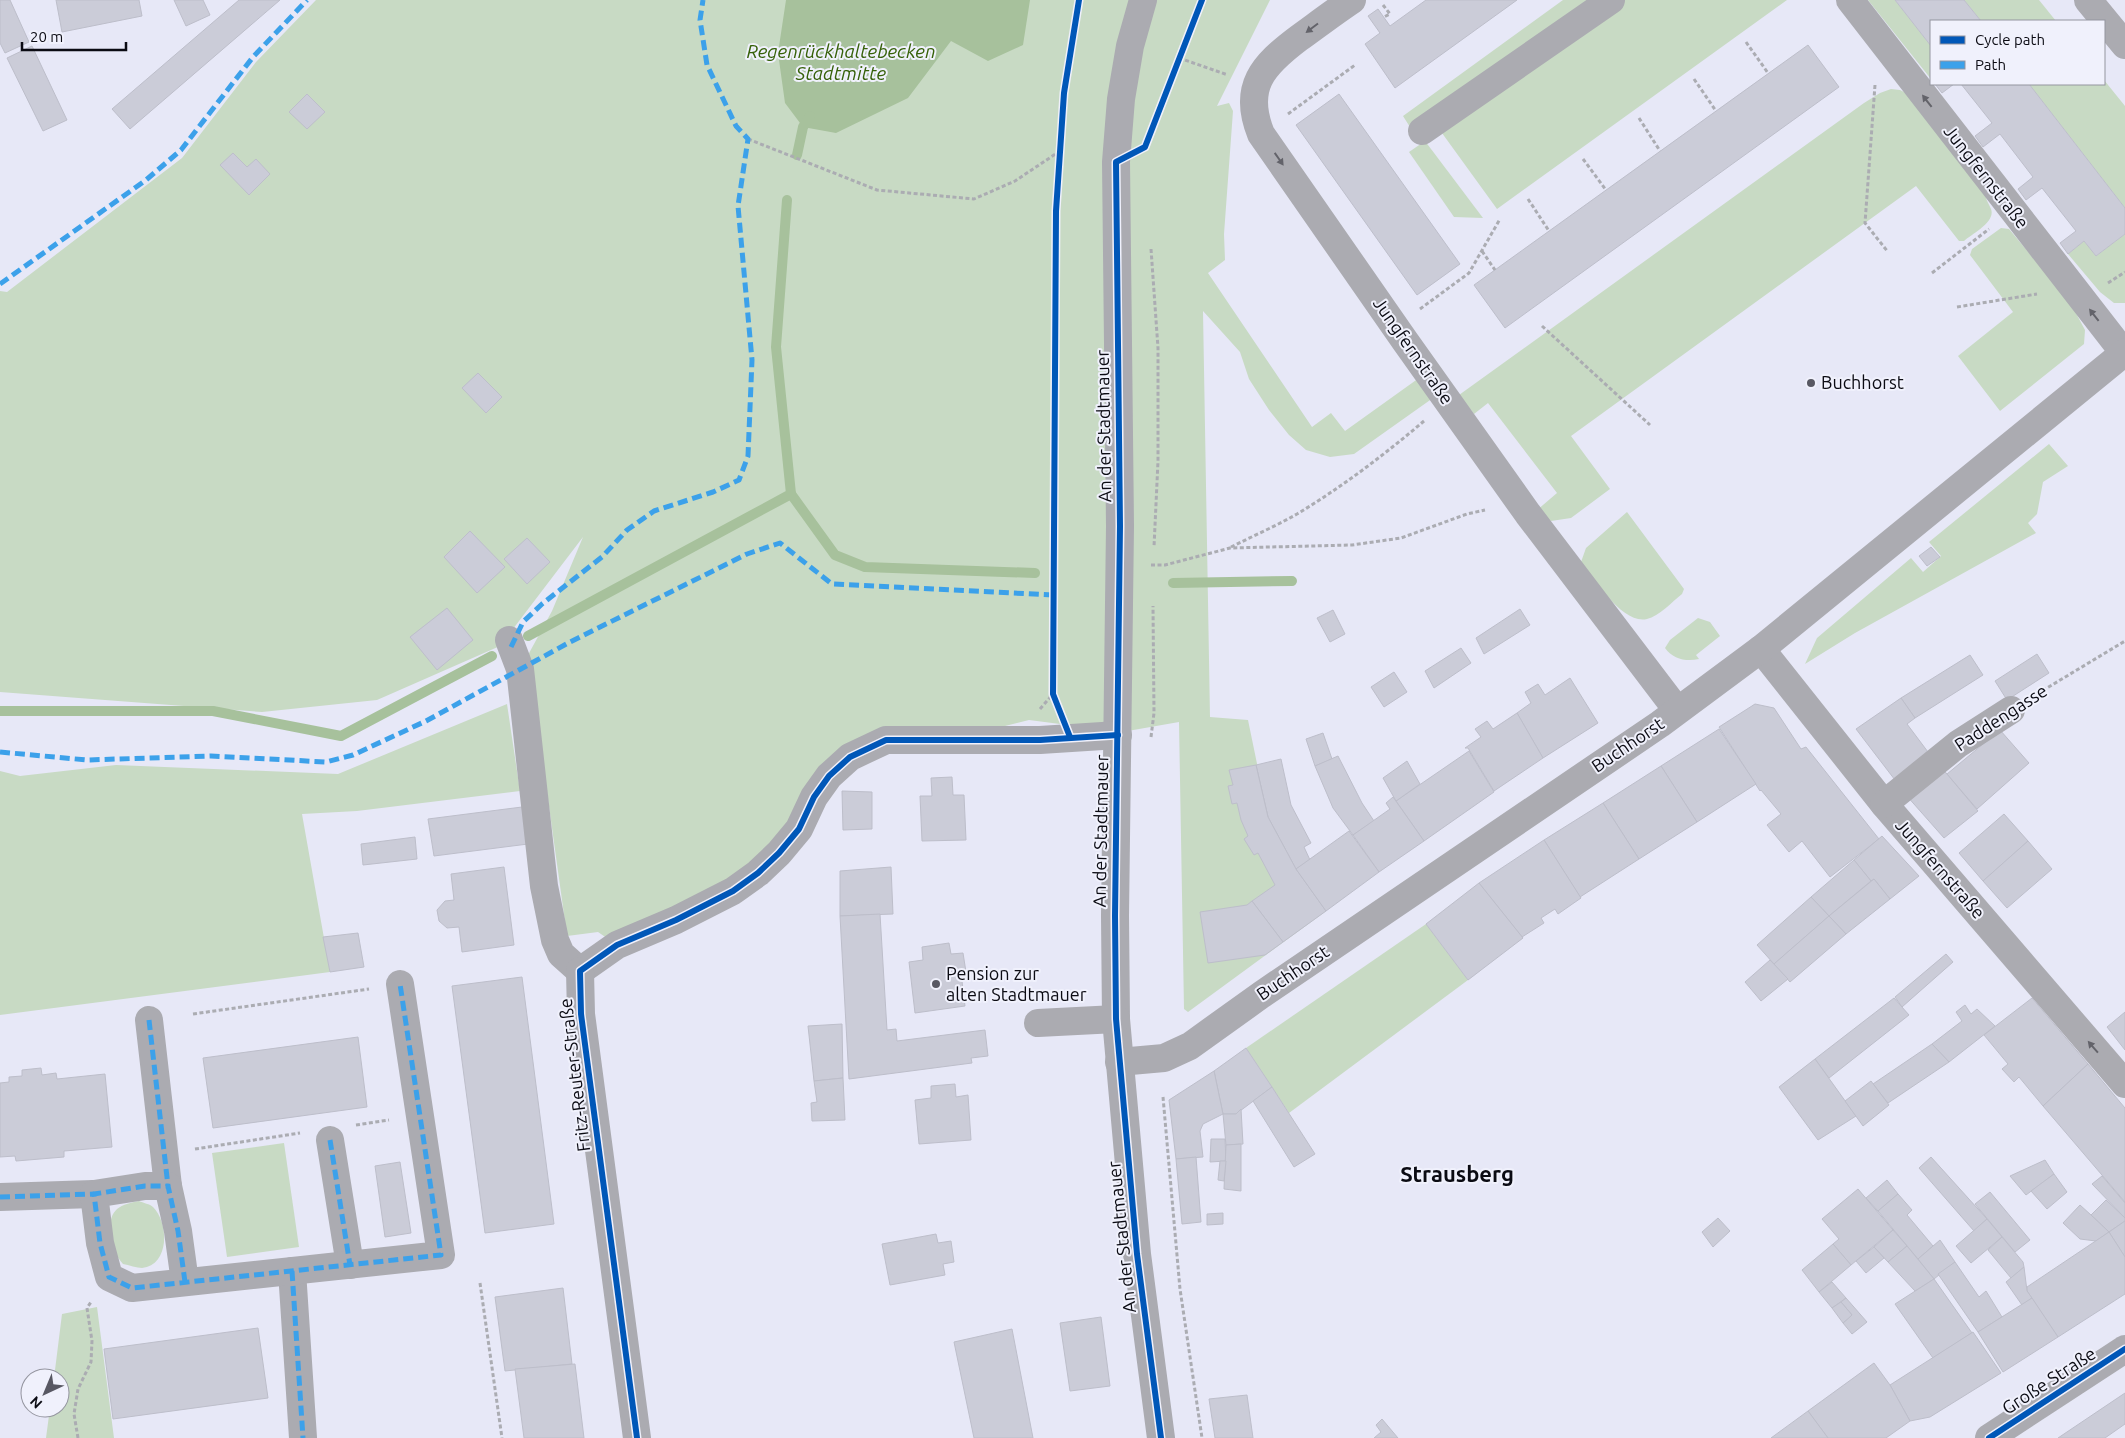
<svg xmlns="http://www.w3.org/2000/svg" width="2125" height="1438" font-family="Ubuntu,sans-serif">
	<style>
		.green { fill: #c8dac4 }
		.water { fill: #a7c19c }
		.lines { fill: none; stroke-linecap: round; stroke-linejoin: round }
		.stream { stroke: #a7c19c; stroke-width: 10 }
		.building { fill: #cbccd8; stroke: #bdbeca }
		.path { stroke: #abacb2; stroke-width: 3; stroke-dasharray: 4 2.5; stroke-linecap: butt }
		.minor { stroke: #ababb1; stroke-width: 28 }
		.quiet { stroke: #3ca1ea; stroke-width: 5; stroke-dasharray: 10 5; stroke-linecap: butt }
		.cycleway-casing { stroke: #f0f1fc; stroke-width: 9 }
		.cycleway { stroke: #0057b8; stroke-width: 6 }
		.oneway { fill: #63636a }
		.poi-dot { fill: #585863; stroke: #f0f1fc; stroke-width: 2 }
		.labels { text-anchor: middle; stroke-width: 4; stroke-linejoin: round; paint-order: stroke }
		.street-label { font-size: 18px; fill: #0b0b13; stroke: #f0f1fc }
		.poi-label { font-size: 18px; fill: #0b0b13; stroke: #f0f1fc; text-anchor: start }
		.water-label { font-size: 19px; font-style: italic; fill: #366109; stroke: #f0f1fc }
		.district-label { font-size: 22px; font-weight: bold; fill: #0b0b13; stroke: #f0f1fc }
	</style>
	<rect width="100%" height="100%" fill="#e7e8f7"/>
	<!-- green -->
	<g class="green">
		<polygon points="316,0 1270,0 1217,106 1229,103 1233,111 1224,234 1225,260 1208,273 1312,427 1331,413 1345,431 1419,378 1433,398 1354,454 1330,457 1306,450 1289,435 1269,410 1249,379 1240,352 1203,311 1210,717 1248,720 1268,817 1296,869 1326,911 1188,1012 1184,1009 1179,722 1122,732 1029,720 953,739 850,757 779,853 617,945 598,932 567,936 528,655 552,611 583,537 500,646 377,700 262,712 0,692 0,291 7,292 182,158 256,62"/>
		<polygon points="1563,0 1787,0 1497,209 1434,122 1415,135 1403,116"/>
		<polygon points="1868,0 1895,0 1931,46 1931,79"/>
		<polygon points="1964,0 2039,0 2056,21 1981,21"/>
		<polygon points="2104,80 2125,106 2125,208 2029,84 2104,84"/>
		<path d="M1891,89L1900,90L1912,96L1985,190C1985,199 1988,202 1991,209C1996,222 1972,234 1964,241H1959L1916,186L1571,436L1610,489L1571,518L1551,521L1536,511L1557,493L1488,403L1474,414L1459,395L1864,103L1880,93Z"/>
		<polygon points="1425,141 1483,218 1454,217 1409,152"/>
		<polygon points="2001,228 2009,229 2070,302 2085,330 2084,344 2000,411 1958,356 2013,312 1970,255 1972,249"/>
		<polygon points="2125,234 2125,303 2114,303 2100,292 2068,254 2084,241 2096,256"/>
		<polygon points="2049,444 2068,466 2043,482 2037,514 2028,523 2036,533 1855,633 1805,664 1817,638 1911,558 1923,572 1941,556 1929,542"/>
		<path d="M1627,512L1684,589L1682,594C1672,602 1659,616 1647,619C1623,625 1594,579 1581,562L1586,548Z"/>
		<path d="M1698,618L1710,622L1720,636L1696,655L1699,659C1686,662 1673,659 1665,648L1670,640Z"/>
		<polygon points="507,704 520,791 357,811 302,814 330,972 0,1015 0,771 20,776 116,765 338,774"/>
		<polygon points="1426,924 1468,980 1289,1113 1246,1048"/>
		<polygon points="284,1143 299,1247 227,1257 212,1153"/>
		<path d="M139,1201C143,1203 150,1204 153,1207C169,1223 170,1265 142,1268C137,1268 129,1265 123,1264C114,1253 113,1249 111,1235C108,1212 116,1205 139,1201Z"/>
		<polygon points="97,1307 114,1438 46,1438 50,1408 60,1408 60,1378 54,1378 62,1314"/>
	</g>
	<!-- water -->
	<polygon class="water" points="786,0 1030,0 1023,45 988,61 951,41 908,98 836,133 803,127 785,103 778,53"/>
	<g class="lines">
		<!-- stream -->
		<g class="stream">
			<polyline points="797,155 803,127 810,116"/>
			<polyline points="791,494 835,555 865,567 1035,573"/>
			<polyline points="1173,583 1292,581"/>
			<polyline points="528,636 791,494 776,347 787,200"/>
			<polyline points="0,711 213,711 341,736 492,656"/>
		</g>
	</g>
	<!-- building -->
	<g class="building">
		<polygon points="0,0 10,0 29,42 5,53 0,43"/>
		<polygon points="56,0 139,0 142,16 62,32"/>
		<polygon points="174,0 203,0 210,15 186,26"/>
		<polygon points="239,0 280,0 130,129 112,109"/>
		<polygon points="1426,0 1517,0 1395,88 1365,44 1380,33 1368,16 1378,9 1390,26"/>
		<polygon points="1895,0 1964,0 1981,21 1931,21 1931,46"/>
		<polygon points="1808,45 1839,87 1505,328 1474,285"/>
		<polygon points="32,46 67,120 43,131 7,58"/>
		<polygon points="1935,84 1954,84 1942,93"/>
		<polygon points="1961,84 2029,84 2125,208 2125,234 2096,256 2084,241 2068,254 2060,243 2076,231 2042,188 2026,200 2018,189 2033,177 2000,134 1983,147 1975,136 1992,123"/>
		<polygon points="307,94 325,112 307,129 289,112"/>
		<polygon points="1339,94 1460,264 1417,295 1296,125"/>
		<polygon points="233,153 247,167 256,159 270,174 249,195 220,165"/>
		<polygon points="478,373 502,397 486,413 462,388"/>
		<polygon points="470,531 505,567 477,593 444,557"/>
		<polygon points="527,538 550,562 527,584 504,559"/>
		<polygon points="1931,547 1940,557 1927,566 1919,556"/>
		<polygon points="447,608 473,640 437,670 410,637"/>
		<polygon points="1520,609 1530,625 1484,654 1476,638"/>
		<polygon points="1333,610 1345,634 1330,642 1317,618"/>
		<polygon points="1461,648 1471,663 1434,688 1425,671"/>
		<polygon points="2037,654 2049,673 2007,700 1995,681"/>
		<polygon points="1970,655 1983,675 1915,718 1901,698"/>
		<polygon points="1394,672 1407,692 1384,707 1371,687"/>
		<polygon points="1570,678 1598,723 1543,758 1517,713 1531,703 1525,692 1538,684 1545,695"/>
		<polygon points="1901,698 1915,718 1907,724 1931,756 1895,780 1856,729"/>
		<polygon points="1755,704 1774,708 1801,749 1806,747 1879,839 1830,877 1802,841 1789,852 1767,825 1781,814 1761,790 1760,791 1719,727"/>
		<polygon points="1517,713 1543,758 1494,791 1468,748 1465,748 1481,737 1475,729 1487,721 1493,729"/>
		<polygon points="1719,729 1756,784 1697,822 1661,766"/>
		<polygon points="2000,730 2029,763 1977,809 1947,774"/>
		<polygon points="1323,733 1332,759 1315,766 1306,739"/>
		<polygon points="1469,751 1494,792 1424,841 1396,801"/>
		<polygon points="1338,756 1362,803 1374,821 1353,835 1333,808 1315,766"/>
		<polygon points="1281,759 1291,805 1311,843 1304,847 1310,860 1296,869 1268,817 1256,765"/>
		<polygon points="1407,761 1420,784 1396,801 1383,778"/>
		<polygon points="1256,765 1268,817 1296,869 1326,911 1283,942 1252,901 1275,885 1258,853 1254,855 1244,839 1248,836 1241,820 1237,803 1232,804 1228,786 1233,785 1229,770"/>
		<polygon points="1661,766 1697,822 1639,859 1603,803"/>
		<polygon points="1941,767 1978,811 1944,838 1906,795"/>
		<polygon points="952,777 953,795 964,795 966,840 922,841 920,796 932,796 931,778"/>
		<polygon points="842,791 872,792 872,829 843,830"/>
		<polygon points="1393,797 1424,841 1379,872 1353,835 1390,809 1386,803"/>
		<polygon points="1603,803 1639,859 1580,897 1544,840"/>
		<polygon points="522,807 528,844 434,856 428,819"/>
		<polygon points="2004,814 2028,841 1983,881 1959,853"/>
		<polygon points="1349,831 1379,872 1326,911 1296,869"/>
		<polygon points="1882,836 1919,876 1890,899 1874,879 1871,881 1854,860"/>
		<polygon points="415,837 417,859 363,865 361,844"/>
		<polygon points="1544,840 1581,898 1558,914 1555,909 1541,918 1544,923 1522,937 1479,883"/>
		<polygon points="2028,841 2052,869 2007,908 1983,881"/>
		<polygon points="1854,860 1871,881 1829,916 1811,897"/>
		<polygon points="504,867 514,945 462,952 459,927 447,928 439,921 437,910 445,901 454,900 451,874"/>
		<polygon points="891,867 893,914 840,916 840,871"/>
		<polygon points="1874,879 1890,899 1846,934 1829,916"/>
		<polygon points="1479,883 1523,938 1468,980 1426,924"/>
		<polygon points="1811,897 1829,916 1774,964 1757,945"/>
		<polygon points="1252,901 1283,942 1265,955 1208,963 1200,912 1247,905"/>
		<polygon points="880,914 887,1030 896,1029 897,1041 985,1030 988,1056 971,1058 972,1063 849,1079 840,916"/>
		<polygon points="1829,916 1846,934 1790,982 1774,964"/>
		<polygon points="358,933 364,967 330,972 323,937"/>
		<polygon points="949,943 951,954 963,953 966,972 961,973 965,1006 915,1013 909,962 923,960 922,947"/>
		<polygon points="1946,954 1953,962 1902,1007 1895,997"/>
		<polygon points="1770,960 1788,979 1761,1001 1745,982"/>
		<polygon points="522,977 554,1224 485,1233 452,986"/>
		<polygon points="1894,998 1909,1015 1829,1078 1815,1059"/>
		<polygon points="2032,998 2088,1064 2043,1106 2019,1077 2014,1082 2002,1069 2008,1064 1984,1035"/>
		<polygon points="1965,1005 1971,1014 1977,1009 1995,1026 1949,1062 1932,1044 1962,1021 1956,1012"/>
		<polygon points="2125,1012 2125,1050 2107,1027"/>
		<polygon points="842,1024 843,1078 814,1081 808,1026"/>
		<polygon points="358,1037 367,1107 213,1128 203,1058"/>
		<polygon points="1932,1044 1949,1062 1888,1103 1873,1084"/>
		<polygon points="1246,1048 1272,1087 1236,1114 1223,1114 1214,1071"/>
		<polygon points="1815,1059 1856,1116 1818,1140 1779,1087"/>
		<polygon points="2088,1064 2125,1108 2125,1202 2043,1106"/>
		<polygon points="41,1068 42,1075 56,1073 57,1079 105,1074 112,1147 64,1151 64,1157 16,1161 15,1156 0,1157 0,1083 9,1082 9,1077 22,1076 22,1070"/>
		<polygon points="1214,1071 1223,1114 1203,1124 1200,1131 1203,1157 1176,1159 1169,1100"/>
		<polygon points="843,1078 845,1120 812,1121 811,1103 817,1102 814,1081"/>
		<polygon points="1871,1081 1889,1105 1863,1126 1845,1101"/>
		<polygon points="955,1084 956,1097 968,1095 971,1140 919,1144 915,1100 931,1098 931,1086"/>
		<polygon points="1272,1087 1315,1154 1294,1167 1253,1101"/>
		<polygon points="1241,1109 1243,1144 1226,1145 1223,1114 1236,1114"/>
		<polygon points="1211,1139 1225,1139 1226,1161 1210,1162"/>
		<polygon points="1241,1144 1241,1191 1224,1189 1226,1145"/>
		<polygon points="1196,1157 1201,1222 1182,1224 1176,1159"/>
		<polygon points="1931,1157 1987,1219 1974,1231 1919,1168"/>
		<polygon points="2045,1160 2054,1174 2026,1195 2010,1176"/>
		<polygon points="1220,1161 1226,1161 1224,1181 1218,1180"/>
		<polygon points="400,1162 411,1233 385,1237 375,1166"/>
		<polygon points="2054,1174 2067,1192 2047,1209 2031,1191"/>
		<polygon points="2102,1176 2125,1203 2125,1218 2092,1184"/>
		<polygon points="1887,1180 1898,1194 1878,1211 1866,1198"/>
		<polygon points="1858,1189 1893,1230 1851,1265 1833,1244 1839,1239 1822,1219"/>
		<polygon points="1990,1192 2030,1240 2015,1252 1975,1204"/>
		<polygon points="1898,1194 1912,1210 1907,1215 1933,1246 1918,1259 1878,1211"/>
		<polygon points="2106,1200 2125,1218 2125,1221 2109,1232 2091,1215"/>
		<polygon points="2080,1205 2091,1215 2109,1232 2096,1241 2080,1239 2063,1223"/>
		<polygon points="1223,1213 1223,1224 1207,1225 1207,1214"/>
		<polygon points="1718,1218 1730,1231 1713,1247 1702,1232"/>
		<polygon points="1987,1219 2002,1237 1971,1263 1956,1246"/>
		<polygon points="2125,1221 2125,1257 2109,1232"/>
		<polygon points="1893,1230 1907,1246 1888,1262 1874,1247"/>
		<polygon points="2109,1232 2125,1257 2125,1294 2058,1337 2027,1291 2027,1287"/>
		<polygon points="936,1234 938,1243 951,1241 954,1262 943,1264 945,1275 890,1285 882,1244"/>
		<polygon points="2002,1237 2023,1262 2024,1267 2011,1278 1988,1250"/>
		<polygon points="1940,1240 1955,1262 1934,1279 1918,1259"/>
		<polygon points="1833,1244 1851,1265 1819,1292 1802,1270"/>
		<polygon points="1907,1246 1934,1279 1915,1291 1888,1262"/>
		<polygon points="1874,1247 1884,1258 1866,1273 1856,1261"/>
		<polygon points="1955,1262 1979,1297 1986,1291 2002,1317 1978,1332 1938,1274"/>
		<polygon points="2024,1267 2027,1291 2032,1298 2022,1305 2006,1282"/>
		<polygon points="1934,1279 1972,1333 1933,1358 1895,1304"/>
		<polygon points="1832,1282 1846,1298 1832,1308 1819,1292"/>
		<polygon points="563,1288 572,1364 505,1371 495,1297"/>
		<polygon points="1846,1298 1867,1322 1852,1334 1843,1323 1852,1315 1841,1302"/>
		<polygon points="2032,1298 2058,1337 2003,1372 1978,1332"/>
		<polygon points="1841,1302 1852,1315 1843,1323 1832,1308"/>
		<polygon points="1101,1317 1110,1386 1070,1391 1060,1323"/>
		<polygon points="258,1328 268,1398 113,1419 104,1349"/>
		<polygon points="1012,1329 1033,1438 974,1438 954,1342"/>
		<polygon points="1973,1332 2001,1373 1930,1417 1910,1421 1890,1385"/>
		<polygon points="1874,1363 1890,1385 1910,1421 1886,1438 1828,1438 1808,1411"/>
		<polygon points="575,1364 584,1438 524,1438 515,1369"/>
		<polygon points="2125,1393 2125,1424 2105,1438 2058,1438"/>
		<polygon points="1247,1395 1253,1438 1215,1438 1209,1399"/>
		<polygon points="1808,1411 1828,1438 1771,1438"/>
		<polygon points="1382,1419 1398,1438 1374,1438 1381,1432 1376,1425"/>
	</g>
	<g class="lines">
		<!-- path -->
		<g class="path">
			<polyline points="1383,5 1390,14 1384,17"/>
			<polyline points="1746,42 1768,73"/>
			<polyline points="1179,58 1228,75"/>
			<polyline points="1694,79 1716,111"/>
			<polyline points="1875,85 1865,223 1888,252"/>
			<polyline points="1288,114 1355,65"/>
			<polyline points="1639,118 1660,151"/>
			<polyline points="748,139 877,190 974,199 1015,181 1060,151"/>
			<polyline points="1583,159 1606,190"/>
			<polyline points="1528,199 1549,231"/>
			<polyline points="1151,249 1158,348 1158,461 1154,547"/>
			<polyline points="1482,251 1495,270"/>
			<polyline points="1932,273 1989,229"/>
			<polyline points="2108,283 2125,272"/>
			<polyline points="1957,307 2037,294"/>
			<polyline points="1420,309 1469,273 1500,219"/>
			<polyline points="1542,326 1650,425"/>
			<path d="M1231,547C1253,536 1276,526 1297,514C1342,487 1384,455 1424,421"/>
			<polyline points="1151,565 1165,565 1230,548 1352,545 1401,538 1467,514 1485,510"/>
			<polyline points="2037,694 2125,641"/>
			<polyline points="1040,709 1053,694"/>
			<polyline points="1151,737 1154,713 1153,606"/>
			<polyline points="193,1014 369,989"/>
			<polyline points="1163,1097 1180,1289 1202,1438"/>
			<polyline points="356,1125 389,1120"/>
			<polyline points="195,1149 300,1133"/>
			<polyline points="480,1283 502,1438"/>
			<polyline points="78,1438 74,1414 78,1389 91,1362 92,1341 87,1308 91,1302"/>
		</g>
		<!-- minor -->
		<g class="minor">
			<polyline points="1143,0 1130,46 1121,99 1116,162 1120,526 1115,916 1116,1019 1137,1254 1161,1438"/>
			<path d="M1352,0C1334,12 1317,25 1299,38C1263,65 1242,87 1261,134L1405,341L1528,514L1677,710"/>
			<polyline points="1850,0 2124,353"/>
			<polyline points="2088,0 2125,45"/>
			<polyline points="1422,131 1611,0"/>
			<polyline points="509,640 520,669 544,886 555,940 561,954 580,971"/>
			<polyline points="1761,649 1884,804 2125,1084"/>
			<polyline points="1884,804 1958,744 2011,710"/>
			<polyline points="580,971 617,945 676,920 733,891 758,873 779,853 799,829 814,797 829,776 850,757 886,740 1040,740 1118,735"/>
			<polyline points="580,971 581,1014 637,1438"/>
			<polyline points="149,1020 168,1186"/>
			<polyline points="1038,1023 1116,1019"/>
			<polyline points="1119,1062 1164,1058 1190,1046 1261,995 1660,724 1761,649 2125,352"/>
			<polyline points="330,1140 350,1265"/>
			<polyline points="0,1197 94,1194"/>
			<polyline points="292,1271 303,1438"/>
			<polyline points="185,1282 178,1231 168,1186 145,1186 94,1194 100,1243 109,1277 132,1288 441,1255 400,984"/>
			<polyline points="1989,1438 2125,1349"/>
		</g>
		<!-- quiet -->
		<g class="quiet">
			<polyline points="0,284 146,180 181,150 253,57 307,0"/>
			<polyline points="511,647 523,622 542,604 602,557 627,530 654,511 713,492 739,480 748,456 752,360 738,206 748,139 736,126 707,65 700,20 703,0"/>
			<polyline points="0,752 87,760 211,756 326,762 353,755 426,721 570,642 747,554 780,543 832,584 1053,595"/>
			<polyline points="149,1020 168,1186"/>
			<polyline points="330,1140 350,1265"/>
			<polyline points="0,1197 94,1194"/>
			<polyline points="292,1271 303,1438"/>
			<polyline points="185,1282 178,1231 168,1186 145,1186 94,1194 100,1243 109,1277 132,1288 441,1255 400,984"/>
		</g>
		<!-- cycleway casing -->
		<g class="cycleway-casing">
			<g id="cycleway">
				<polyline points="1070,737 1053,694 1056,211 1064,93 1079,0"/>
				<polyline points="637,1438 581,1014 580,971 617,945 676,920 733,891 758,873 779,853 799,829 814,797 829,776 850,757 886,740 1040,740 1118,735"/>
				<polyline points="1161,1438 1137,1254 1116,1019 1115,916 1120,526 1116,162 1145,147 1202,0"/>
				<polyline points="1989,1438 2125,1349"/>
			</g>
		</g>
		<!-- cycleway -->
		<use href="#cycleway" class="cycleway"/>
	</g>
	<!-- one-way arrows -->
	<defs><path id="oneway-solid" d="M-6-.8H1V-3.2L6.5 0L1 3.2V.8H-6Z" transform="scale(1.25)"/></defs>
	<g class="oneway">
		<use href="#oneway-solid" transform="translate(1312 28) rotate(143)"/>
		<use href="#oneway-solid" transform="translate(1927 101) rotate(-128)"/>
		<use href="#oneway-solid" transform="translate(1279 159) rotate(55)"/>
		<use href="#oneway-solid" transform="translate(2094 315) rotate(-128)"/>
		<use href="#oneway-solid" transform="translate(2093 1047) rotate(-131)"/>
	</g>
	<!-- markers -->
	<g class="poi-dot">
		<circle cx="1811" cy="383" r="5"/>
		<circle cx="936" cy="984" r="5"/>
	</g>
	<g class="labels">
		<!-- street labels -->
		<g class="street-label">
			<text transform="translate(1986 177) rotate(52)" y="6">Jungfernstraße</text>
			<text transform="translate(1413 351) rotate(55)" y="6">Jungfernstraße</text>
			<text transform="translate(1104 426) rotate(-91)" y="6">An der Stadtmauer</text>
			<text transform="translate(2001 718) rotate(-33)" y="6">Paddengasse</text>
			<text transform="translate(1628 745) rotate(-34)" y="6">Buchhorst</text>
			<text transform="translate(1101 831) rotate(-89)" y="6">An der Stadtmauer</text>
			<text transform="translate(1940 869) rotate(49)" y="6">Jungfernstraße</text>
			<text transform="translate(1293 973) rotate(-34)" y="6">Buchhorst</text>
			<text transform="translate(575 1075) rotate(-97)" y="6">Fritz-Reuter-Straße</text>
			<text transform="translate(1122 1237) rotate(-96)" y="6">An der Stadtmauer</text>
			<text transform="translate(2049 1381) rotate(-33)" y="6">Große Straße</text>
		</g>
		<!-- poi labels -->
		<g class="poi-label">
			<text x="1821" y="389">Buchhorst</text>
			<text x="946" y="980">Pension zur<tspan x="946" dy="21">alten Stadtmauer</tspan></text>
		</g>
		<!-- water labels -->
		<g class="water-label">
			<text x="841" y="58">Regenrückhaltebecken<tspan x="841" dy="22">Stadtmitte</tspan></text>
		</g>
		<!-- district labels -->
		<g class="district-label">
			<text x="1457" y="1182">Strausberg</text>
		</g>
	</g>
	<!-- legend -->
	<rect x="1930" y="20" width="175" height="65" fill="#f0f1fc" stroke="#94959f"/>
	<rect x="1940" y="36" width="25" height="8" fill="#0057b8" stroke="#94959f"/>
	<text x="1975" y="45" font-size="15" fill="#0b0b13">Cycle path</text>
	<rect x="1940" y="61" width="25" height="8" fill="#3ca1ea" stroke="#94959f"/>
	<text x="1975" y="70" font-size="15" fill="#0b0b13">Path</text>
	<!-- north arrow -->
	<g transform="translate(45 1393) rotate(224)"><circle r="24" fill="#f0f1fc" stroke="#94959f"/>
	<path d="M0-4L9 19L0 12L-9 19Z" fill="#585863"/>
	<text y="-8" font-size="14" font-weight="bold" text-anchor="middle" fill="#0b0b13">N</text>
	</g>
	<!-- scale -->
	<path d="M22 42v8h104v-8" fill="none" stroke="#0b0b13" stroke-width="2.5"/>
	<text x="30" y="42" font-size="15" fill="#0b0b13" stroke="#f0f1fc" stroke-width="4" paint-order="stroke">20 m</text>
</svg>
